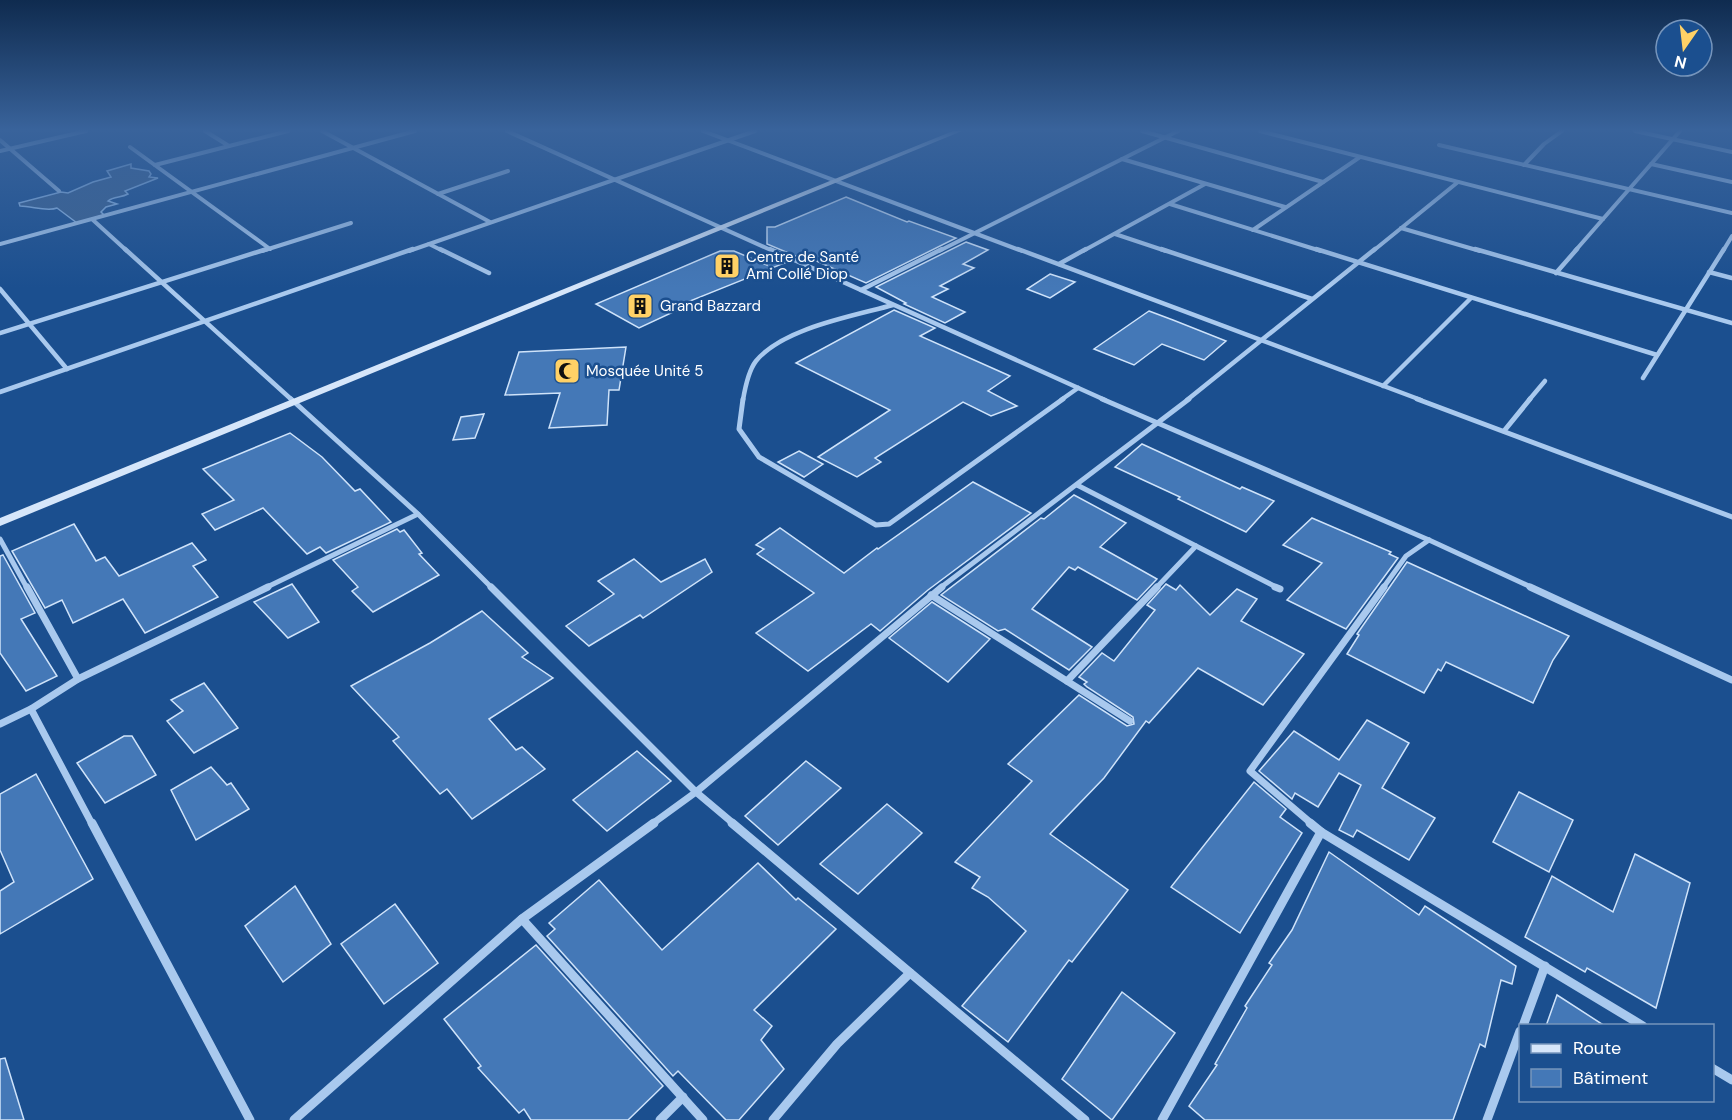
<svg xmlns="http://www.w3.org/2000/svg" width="1732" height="1120" font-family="'DM Sans',sans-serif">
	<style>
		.water { fill: #3c6290; stroke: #9cc4f0; stroke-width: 1.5 }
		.building { fill: #4478b7; stroke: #cfe3fa; stroke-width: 1.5 }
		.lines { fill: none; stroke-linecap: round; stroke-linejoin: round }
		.street-far4 { stroke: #a9c9ee; stroke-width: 4 }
		.street-far3 { stroke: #a9c9ee; stroke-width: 4.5 }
		.street-far2 { stroke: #a9c9ee; stroke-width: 5 }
		.street-far1 { stroke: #a9c9ee; stroke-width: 7 }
		.street { stroke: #a9c9ee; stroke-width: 9 }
		.secondary { fill: #d6e6fa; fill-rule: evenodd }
		.labels { text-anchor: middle; stroke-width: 5; stroke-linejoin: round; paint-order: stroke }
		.far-poi-label { font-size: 15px; fill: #fff; stroke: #1b4f8f; text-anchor: start }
	</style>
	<rect width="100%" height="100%" fill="#1b4f8f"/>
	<!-- water -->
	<path class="water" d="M131,164V168L149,171L151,174L149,177L158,178L125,191L128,194C121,198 114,196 108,201L117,204L106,207L101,212L104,215L77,223L57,208C47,212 32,206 20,206L19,203L61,192L68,193L93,182L111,177L107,171Z"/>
	<!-- building -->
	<g class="building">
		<polygon points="846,197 907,222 909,221 956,238 866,283 803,255 798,257 767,244 767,227 775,227"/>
		<polygon points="966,242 988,250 963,264 974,268 940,286 948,289 932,297 965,312 945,323 904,304 906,303 876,287"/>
		<polygon points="720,251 734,251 767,265 767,253 787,262 680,305 684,307 639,328 596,304"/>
		<polygon points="1050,274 1075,282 1050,298 1027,289"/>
		<polygon points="894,310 935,328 920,336 1010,376 988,391 1017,406 991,416 963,402 875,458 881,462 857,477 818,457 890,410 796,363"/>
		<polygon points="1149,311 1173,320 1226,341 1204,360 1162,344 1134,365 1094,349"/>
		<polygon points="626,347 619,390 609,390 607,425 549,428 560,393 505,395 519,352"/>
		<polygon points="484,414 475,438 453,440 461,417"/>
		<polygon points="290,433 322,457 355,491 360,489 391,522 326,553 320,547 307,554 263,508 215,530 202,514 234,500 203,469"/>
		<polygon points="1142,444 1240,489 1242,487 1274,501 1246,532 1178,499 1180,497 1115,467"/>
		<polygon points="799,451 823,464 804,477 778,462"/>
		<polygon points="973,482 1031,513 928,590 880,631 871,624 808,671 756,633 814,593 757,554 764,549 756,545 780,528 844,573 877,548 878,549"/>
		<polygon points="1074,495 1126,523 1100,547 1157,579 1137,600 1078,567 1075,570 1069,567 1032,609 1092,647 1069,670 1005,629 998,631 941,595 1041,518 1044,519"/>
		<polygon points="1312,518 1391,552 1389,554 1398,558 1346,629 1287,600 1322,563 1283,545"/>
		<polygon points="74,524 96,561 105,557 119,576 192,543 206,560 193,566 218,597 145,633 123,599 73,623 62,600 45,608 12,551"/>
		<polygon points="397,529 400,532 404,530 422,553 419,554 439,575 373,612 352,591 358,587 333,560"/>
		<polygon points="3,555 35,613 21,619 57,676 26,691 0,653 0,556"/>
		<polygon points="634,559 661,582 705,559 712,572 643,618 640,615 589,646 566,626 614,594 598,581"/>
		<polygon points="1407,562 1569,636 1553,660 1533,703 1446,662 1441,671 1438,669 1424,693 1347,654 1359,635 1357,634"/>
		<polygon points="292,584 319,622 288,638 254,602"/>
		<polygon points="1166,584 1176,590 1180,585 1210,615 1237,589 1257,599 1241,621 1304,654 1263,705 1198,668 1149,723 1146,721 1104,778 1050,834 1128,890 1072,962 1069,960 1008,1042 962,1006 1026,931 988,897 972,888 980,877 955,862 1032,781 1008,764 1079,695 1127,726 1134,724 1133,717 1087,687 1084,684 1087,682 1079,677 1102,653 1114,661 1155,610 1147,605"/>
		<polygon points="932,602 990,639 948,682 889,638"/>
		<polygon points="482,611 528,653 522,657 553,678 489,719 516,750 522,747 545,769 472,819 447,789 440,794 393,741 399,737 351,686 430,643"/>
		<polygon points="204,683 238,728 194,753 167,721 183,711 171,700"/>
		<polygon points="1367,720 1409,743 1382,788 1435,818 1409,860 1357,830 1353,837 1339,830 1361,785 1339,773 1318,807 1295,793 1292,799 1259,771 1294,731 1339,760"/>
		<polygon points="124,736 132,736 156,775 105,803 77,763"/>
		<polygon points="637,751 671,781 607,831 573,800"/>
		<polygon points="806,761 841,788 778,845 745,816"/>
		<polygon points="211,767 227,785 231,783 249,809 196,840 171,790"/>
		<polygon points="36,774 93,879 0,934 0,891 14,882 0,850 0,794"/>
		<polygon points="1254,782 1286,809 1280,817 1302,833 1240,933 1171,887"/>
		<polygon points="1519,792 1573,820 1549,872 1493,842"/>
		<polygon points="887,804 922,833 858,894 820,864"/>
		<polygon points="1329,852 1419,915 1425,906 1516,966 1512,984 1501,980 1485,1047 1480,1044 1453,1120 1205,1120 1189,1106 1217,1065 1215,1064 1247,1008 1245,1006 1272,965 1269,963 1292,930"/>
		<polygon points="1635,854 1690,883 1656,1008 1587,968 1585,972 1525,937 1552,876 1613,912"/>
		<polygon points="758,863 796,900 798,898 836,929 754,1010 772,1026 761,1040 784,1069 739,1120 726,1120 678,1071 673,1076 547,936 555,929 549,923 599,880 662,950"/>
		<polygon points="295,886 331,944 283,982 245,926"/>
		<polygon points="395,904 438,963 384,1004 341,944"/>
		<polygon points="536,945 663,1086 628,1120 531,1120 524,1109 519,1113 478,1068 481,1066 444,1019"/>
		<polygon points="1122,992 1175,1033 1112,1120 1062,1079"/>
		<polygon points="1557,995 1605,1026 1546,1026"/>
		<polygon points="5,1058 24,1120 0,1120 0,1059"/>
	</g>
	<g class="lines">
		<!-- street-far4 -->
		<g class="street-far4">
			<polyline points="205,131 229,146"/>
			<polyline points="322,131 490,222"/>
			<polyline points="507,131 773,251"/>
			<polyline points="703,131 1022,251"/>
			<polyline points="1142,131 1323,182"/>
			<polyline points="1260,131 1603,219"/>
			<polyline points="1635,131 1732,152"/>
			<polyline points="0,140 59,191"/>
			<polyline points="1439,145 1732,213"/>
			<polyline points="130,147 270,249"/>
			<polyline points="0,151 86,131"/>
			<polyline points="1122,159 1285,207"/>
			<polyline points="1651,164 1732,182"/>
			<polyline points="155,165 288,131"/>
			<polyline points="1524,165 1544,144 1562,131"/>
			<polyline points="438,194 508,171"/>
			<polyline points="1170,204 1321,251"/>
			<polyline points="93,220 127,251"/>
			<polyline points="1401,228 1480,251"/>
			<polyline points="1253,230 1360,157"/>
			<polyline points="1115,234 1166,251"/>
			<polyline points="0,244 415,131"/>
			<polyline points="429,244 443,251"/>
			<polyline points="262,251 351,223"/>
			<polyline points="409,251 755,131"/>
			<polyline points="939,251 1178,131"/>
			<polyline points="1083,251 1205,184"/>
			<polyline points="1373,251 1458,182"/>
			<polyline points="1575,251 1680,131"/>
			<polyline points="1723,251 1732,236"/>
		</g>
		<!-- street-far3 -->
		<g class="street-far3">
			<polyline points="125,249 292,400"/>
			<polyline points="440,249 489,273"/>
			<polyline points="770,249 1105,400"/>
			<polyline points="1018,249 1421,400"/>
			<polyline points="1161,249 1312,299"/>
			<polyline points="1316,249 1657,355"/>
			<polyline points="1475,249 1732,323"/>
			<polyline points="1059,264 1086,249"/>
			<polyline points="1709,272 1732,278"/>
			<polyline points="1556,273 1577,249"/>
			<polyline points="0,289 67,369"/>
			<polyline points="861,290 942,249"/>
			<polyline points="0,333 267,249"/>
			<polyline points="1643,378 1724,249"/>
			<polyline points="1383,386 1471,298"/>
			<polyline points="0,392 413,249"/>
			<path d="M743,400C745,388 749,370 756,361C783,328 853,316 893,305"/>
			<polyline points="1061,400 1078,388"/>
			<polyline points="1187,400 1375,249"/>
			<polyline points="1529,400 1545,381"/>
		</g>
		<!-- street-far2 -->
		<g class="street-far2">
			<polyline points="291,399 418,514 492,588"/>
			<polyline points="743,399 739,429 759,457 876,525 889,524 1063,399"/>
			<polyline points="1102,399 1429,540 1533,588"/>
			<polyline points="1417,399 1732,517"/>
			<polyline points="1504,431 1530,399"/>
			<polyline points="1077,485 1278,588"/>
			<polyline points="0,539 27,588"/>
			<polyline points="265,588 418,514"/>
			<polyline points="940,588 1189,399"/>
			<polyline points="1156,588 1196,546"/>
			<polyline points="1383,588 1406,556 1429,540"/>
		</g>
		<!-- street-far1 -->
		<g class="street-far1">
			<polyline points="27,587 78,679"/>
			<polyline points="491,587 696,792 734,824"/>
			<polyline points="1275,587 1280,589"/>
			<polyline points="1530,587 1732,680"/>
			<polyline points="931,595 1130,721"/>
			<polyline points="1067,681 1157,587"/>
			<polyline points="31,709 92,824"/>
			<polyline points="0,724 31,709 78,679 268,587"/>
			<polyline points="652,824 696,792 942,587"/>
			<polyline points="1312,824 1250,771 1384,587"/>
		</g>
		<!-- street -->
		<g class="street">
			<polyline points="92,823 250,1120"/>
			<polyline points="732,823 1085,1120"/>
			<polyline points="1310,823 1321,832 1643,1026"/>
			<polyline points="522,919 703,1120"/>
			<polyline points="1523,1026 1545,966"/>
			<polyline points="1712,1068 1732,1080"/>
			<polyline points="294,1120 522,919 654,823"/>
			<polyline points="660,1120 683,1097"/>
			<polyline points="773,1120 837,1044 910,973"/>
			<polyline points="1162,1120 1321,832"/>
			<polyline points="1487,1120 1520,1031"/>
		</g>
		<!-- secondary -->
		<polygon class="secondary" points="953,131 962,131 0,526 0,518"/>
	</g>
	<!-- sky -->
	<linearGradient id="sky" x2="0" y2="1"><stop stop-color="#0f2b4f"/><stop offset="0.45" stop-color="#39639b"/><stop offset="1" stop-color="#39639b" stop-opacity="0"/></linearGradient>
	<rect width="1732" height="288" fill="url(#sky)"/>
	<!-- icons -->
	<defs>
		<g id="building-square" transform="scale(1.35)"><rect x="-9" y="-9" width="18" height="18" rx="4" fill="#ffd166" stroke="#1b4f8f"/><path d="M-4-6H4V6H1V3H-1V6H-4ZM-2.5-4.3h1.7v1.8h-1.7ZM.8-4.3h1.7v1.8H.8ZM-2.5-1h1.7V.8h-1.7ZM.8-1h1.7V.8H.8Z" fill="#111"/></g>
		<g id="mosque-square" transform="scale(1.35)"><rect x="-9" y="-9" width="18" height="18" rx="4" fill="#ffd166" stroke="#1b4f8f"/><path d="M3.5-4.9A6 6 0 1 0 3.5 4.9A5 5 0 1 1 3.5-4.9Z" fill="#111"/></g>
	</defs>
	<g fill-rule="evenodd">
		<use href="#building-square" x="727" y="266"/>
		<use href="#building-square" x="640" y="306"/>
		<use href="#mosque-square" x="567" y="371"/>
	</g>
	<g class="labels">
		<!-- far-poi labels -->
		<g class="far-poi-label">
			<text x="746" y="262">Centre de Santé<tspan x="746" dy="17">Ami Collé Diop</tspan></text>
			<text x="660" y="311">Grand Bazzard</text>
			<text x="586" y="376">Mosquée Unité 5</text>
		</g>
	</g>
	<!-- legend -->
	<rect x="1519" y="1024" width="195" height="78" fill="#1b4f8f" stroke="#7695bc" stroke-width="1.5"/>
	<rect x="1531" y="1044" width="30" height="9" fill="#d6e6fa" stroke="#7695bc" stroke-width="1.5"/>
	<text x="1573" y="1054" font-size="18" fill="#ffffff">Route</text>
	<rect x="1531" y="1069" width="30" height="18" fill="#4478b7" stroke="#7695bc" stroke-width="1.5"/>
	<text x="1573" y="1084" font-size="18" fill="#ffffff">Bâtiment</text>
	<!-- north arrow -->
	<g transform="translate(1684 48) rotate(194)"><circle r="28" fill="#1b4f8f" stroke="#7695bc" stroke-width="1.5"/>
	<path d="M0-4.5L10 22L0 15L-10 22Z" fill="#ffd166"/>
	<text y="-9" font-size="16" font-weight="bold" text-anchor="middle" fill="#ffffff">N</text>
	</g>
</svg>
